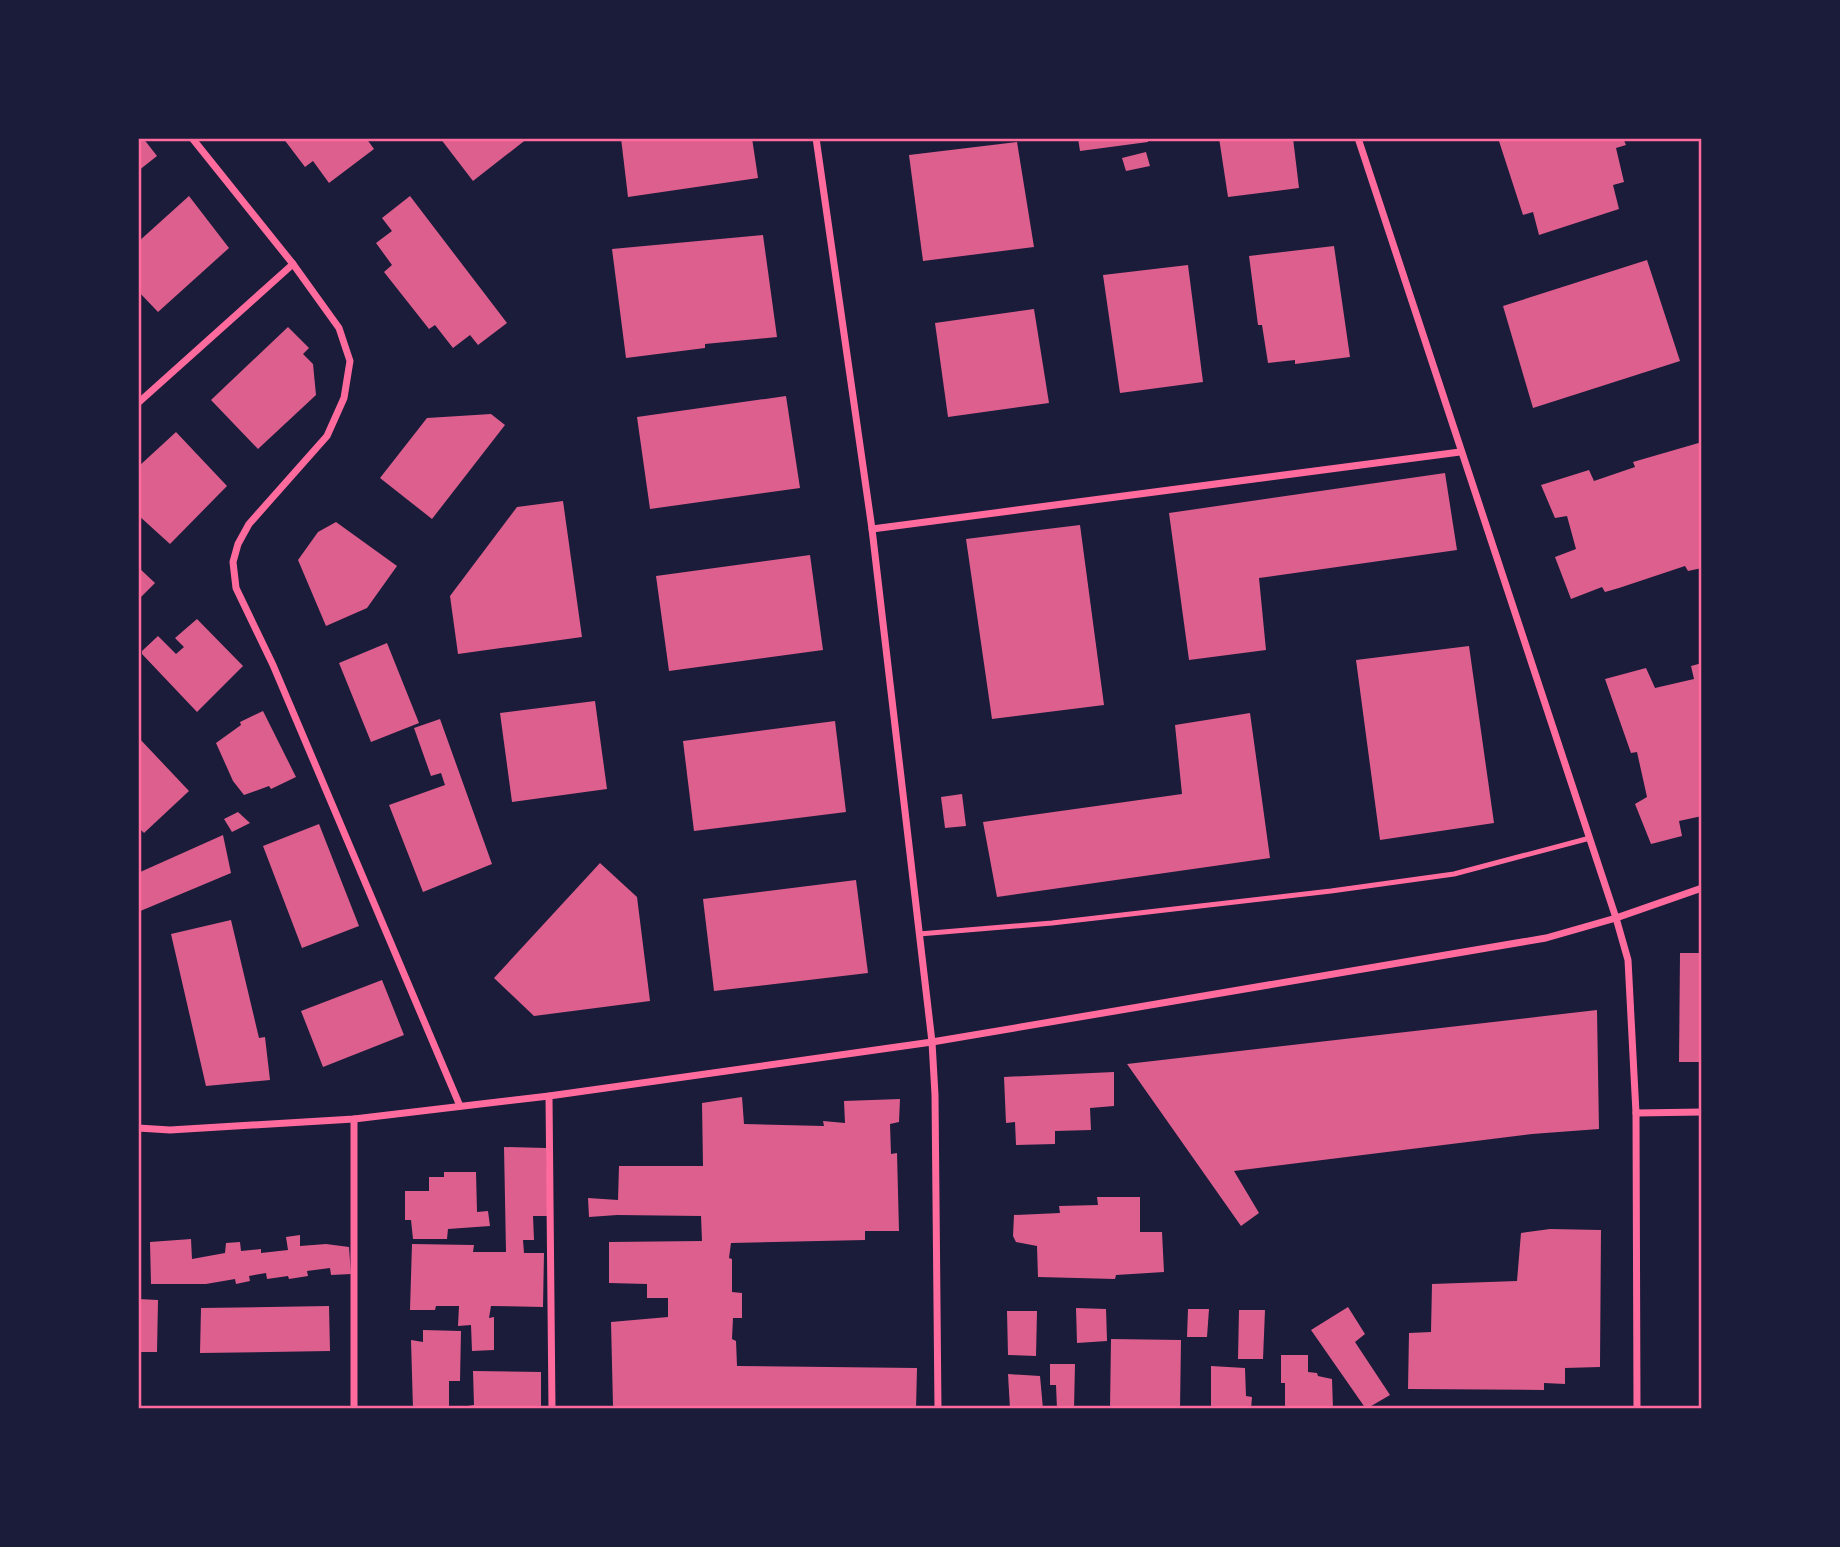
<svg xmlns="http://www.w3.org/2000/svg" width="1840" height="1547" font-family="'Titillium Web',sans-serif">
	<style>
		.building { fill: #dd5f8e }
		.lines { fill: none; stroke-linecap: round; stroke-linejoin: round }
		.service { stroke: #ff6b9d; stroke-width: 5 }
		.minor { stroke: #ff6b9d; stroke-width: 7 }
		.neatline { fill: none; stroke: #ff6b9d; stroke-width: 2.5 }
	</style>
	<rect width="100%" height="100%" fill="#1b1b3a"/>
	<!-- building -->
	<g class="building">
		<polygon points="138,138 143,138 157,156 138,171"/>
		<polygon points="283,138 366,138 374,149 329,183 313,161 305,167"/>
		<polygon points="440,138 528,138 473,181"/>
		<polygon points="621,138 752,138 758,178 628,197"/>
		<polygon points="1078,138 1148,138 1148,142 1080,151"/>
		<polygon points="1219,138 1293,138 1299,188 1228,197"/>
		<polygon points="1498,138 1623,138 1626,145 1616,148 1624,182 1613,185 1619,209 1539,235 1533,212 1523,215"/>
		<polygon points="1017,142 1034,247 923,261 909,155"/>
		<polygon points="1146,152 1150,166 1126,171 1122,158"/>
		<polygon points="189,196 229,248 158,312 138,291 138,242"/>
		<polygon points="410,196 507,323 478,345 470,335 453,348 435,325 429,329 384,272 392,265 376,243 392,231 382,218"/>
		<polygon points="763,235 777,337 705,344 705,348 626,358 612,249"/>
		<polygon points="1334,246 1350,357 1295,364 1295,360 1268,363 1262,325 1258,325 1249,256"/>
		<polygon points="1647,260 1680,361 1533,408 1503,306"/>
		<polygon points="1188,265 1203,382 1120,393 1103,275"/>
		<polygon points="1034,309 1049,403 948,417 935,323"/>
		<polygon points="288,327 309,348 303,354 313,364 316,395 258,449 211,400"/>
		<polygon points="786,396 800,488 650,509 637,417"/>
		<polygon points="491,414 505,425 432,519 380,478 427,418"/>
		<polygon points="176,432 227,486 170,544 138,515 138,467"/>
		<polygon points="1702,442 1702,492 1699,493 1702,500 1702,568 1688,571 1685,566 1619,588 1605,592 1602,587 1571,599 1555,557 1576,549 1567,516 1555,518 1541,485 1589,470 1594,481 1635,467 1633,462"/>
		<polygon points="1445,473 1457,550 1259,578 1266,650 1189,660 1169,513"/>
		<polygon points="563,501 582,637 458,654 450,596 517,507"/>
		<polygon points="336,522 397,566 367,608 326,626 298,560 318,532"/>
		<polygon points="1080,525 1104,705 992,719 966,539"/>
		<polygon points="810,555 823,650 669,671 656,576"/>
		<polygon points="138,567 155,583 138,600"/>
		<polygon points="197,619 243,666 197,712 142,654 142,651 158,636 176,654 184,647 175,638"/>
		<polygon points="387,643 419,723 371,742 339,663"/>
		<polygon points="1469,646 1494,823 1380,840 1356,660"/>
		<polygon points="1702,663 1702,816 1679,821 1682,836 1651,844 1635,804 1647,797 1637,752 1631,753 1605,679 1646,668 1655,688 1694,679 1691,666"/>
		<polygon points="595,701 607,789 512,802 500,713"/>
		<polygon points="263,711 296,777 271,789 269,786 244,795 233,781 216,743 241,725 240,722"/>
		<polygon points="1250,713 1270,858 997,897 983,822 1182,794 1175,725"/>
		<polygon points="440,719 492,864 423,892 389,805 445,785 441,773 431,776 414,728"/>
		<polygon points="835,721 846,812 694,831 683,741"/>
		<polygon points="138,737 189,791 144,833 138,827"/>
		<polygon points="962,794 966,826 945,828 941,797"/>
		<polygon points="238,812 250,823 232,832 224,819"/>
		<polygon points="319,824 359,926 302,948 263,846"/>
		<polygon points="223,835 231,873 138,912 138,873"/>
		<polygon points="600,863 637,897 650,1001 534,1016 494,978"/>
		<polygon points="856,880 868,973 714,991 703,899"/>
		<polygon points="231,920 259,1038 265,1037 270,1080 206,1086 171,934"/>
		<polygon points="1680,953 1702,953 1702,1062 1679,1062"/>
		<polygon points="382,980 404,1035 323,1067 301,1011"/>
		<polygon points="1597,1010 1599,1129 1532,1134 1234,1171 1259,1213 1241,1226 1127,1064"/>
		<polygon points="1114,1072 1114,1106 1090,1108 1091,1130 1055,1131 1055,1144 1016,1145 1015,1122 1006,1123 1004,1077"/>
		<polygon points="742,1097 744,1124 824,1126 823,1121 845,1123 844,1101 900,1099 899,1122 890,1124 891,1154 897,1153 899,1231 865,1231 865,1240 731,1243 729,1258 732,1259 732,1292 742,1293 742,1318 733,1318 732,1339 736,1341 737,1366 917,1368 916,1409 672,1409 672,1407 655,1406 613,1406 611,1322 668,1317 668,1298 647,1298 647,1284 609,1283 609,1242 702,1241 701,1216 617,1215 589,1217 588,1198 618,1200 619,1166 703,1166 702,1103"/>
		<polygon points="504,1147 546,1148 549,1216 533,1216 534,1240 523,1240 524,1253 544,1253 543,1307 491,1306 489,1318 494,1317 494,1350 472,1351 471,1325 458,1326 459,1306 436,1306 435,1310 410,1310 412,1244 474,1245 473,1252 506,1252"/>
		<polygon points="444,1172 476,1172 477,1212 488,1211 490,1226 448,1229 447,1239 413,1239 411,1220 405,1220 405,1191 429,1191 429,1177 444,1177"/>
		<polygon points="1097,1197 1140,1197 1140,1232 1162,1232 1164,1272 1116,1275 1115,1279 1038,1277 1037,1246 1016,1242 1013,1236 1014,1215 1060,1213 1059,1206 1098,1205"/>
		<polygon points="1550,1229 1601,1230 1600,1367 1565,1368 1565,1384 1544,1383 1544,1390 1408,1389 1409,1333 1431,1332 1432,1284 1517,1281 1521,1233"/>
		<polygon points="300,1235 300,1246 326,1244 349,1247 351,1274 331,1275 330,1268 307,1271 308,1276 289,1279 288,1276 267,1279 266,1273 249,1276 250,1281 236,1284 235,1279 206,1284 151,1284 150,1242 191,1239 192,1259 225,1253 226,1243 240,1242 241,1251 261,1249 261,1253 288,1250 286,1237"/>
		<polygon points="138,1299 158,1300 157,1352 138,1352"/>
		<polygon points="329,1306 330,1351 200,1353 201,1308"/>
		<polygon points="1348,1307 1365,1334 1355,1342 1390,1395 1366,1409 1311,1330"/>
		<polygon points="1076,1308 1106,1309 1107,1341 1077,1343"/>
		<polygon points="1188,1309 1209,1309 1207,1337 1187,1337"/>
		<polygon points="1239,1310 1265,1310 1263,1359 1238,1359"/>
		<polygon points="1007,1311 1037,1311 1036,1356 1008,1355"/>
		<polygon points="423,1330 461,1331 460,1381 449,1381 449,1409 413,1409 411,1340 423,1342"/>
		<polygon points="1111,1339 1181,1340 1180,1409 1110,1409"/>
		<polygon points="1281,1355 1308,1355 1308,1372 1317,1373 1318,1376 1332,1379 1333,1409 1285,1409 1285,1383 1281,1383"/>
		<polygon points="1050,1364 1075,1364 1074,1409 1057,1409 1056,1385 1050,1385"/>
		<polygon points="1211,1366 1245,1368 1246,1396 1252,1397 1251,1409 1211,1409"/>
		<polygon points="473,1371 541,1372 541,1406 521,1409 468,1409 468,1406 474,1405"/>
		<polygon points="1008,1374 1040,1376 1043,1409 1010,1409"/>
	</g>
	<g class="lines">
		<!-- service -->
		<polyline class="service" points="919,934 1052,923 1331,891 1454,874 1590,838"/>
		<!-- minor -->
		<g class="minor">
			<polyline points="192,138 293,264 339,328 350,361 344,398 327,436 249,524 238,544 233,562 236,588 273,665 460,1106"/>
			<polyline points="816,138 872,529 932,1042 935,1095 938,1409"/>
			<polyline points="1358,138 1616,918 1628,960 1636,1113 1637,1409"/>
			<polyline points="138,403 293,264"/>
			<polyline points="872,529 1460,452"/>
			<polyline points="549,1096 552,1409"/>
			<polyline points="1636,1113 1702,1112"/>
			<polyline points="138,1128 170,1130 354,1119 549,1096 932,1042 1546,938 1616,918 1702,888"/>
			<polyline points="354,1409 354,1119"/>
		</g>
	</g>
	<!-- border -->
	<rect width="1840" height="1547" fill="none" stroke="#1b1b3a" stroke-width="280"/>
	<rect x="140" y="140" width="1560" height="1267" class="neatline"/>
</svg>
